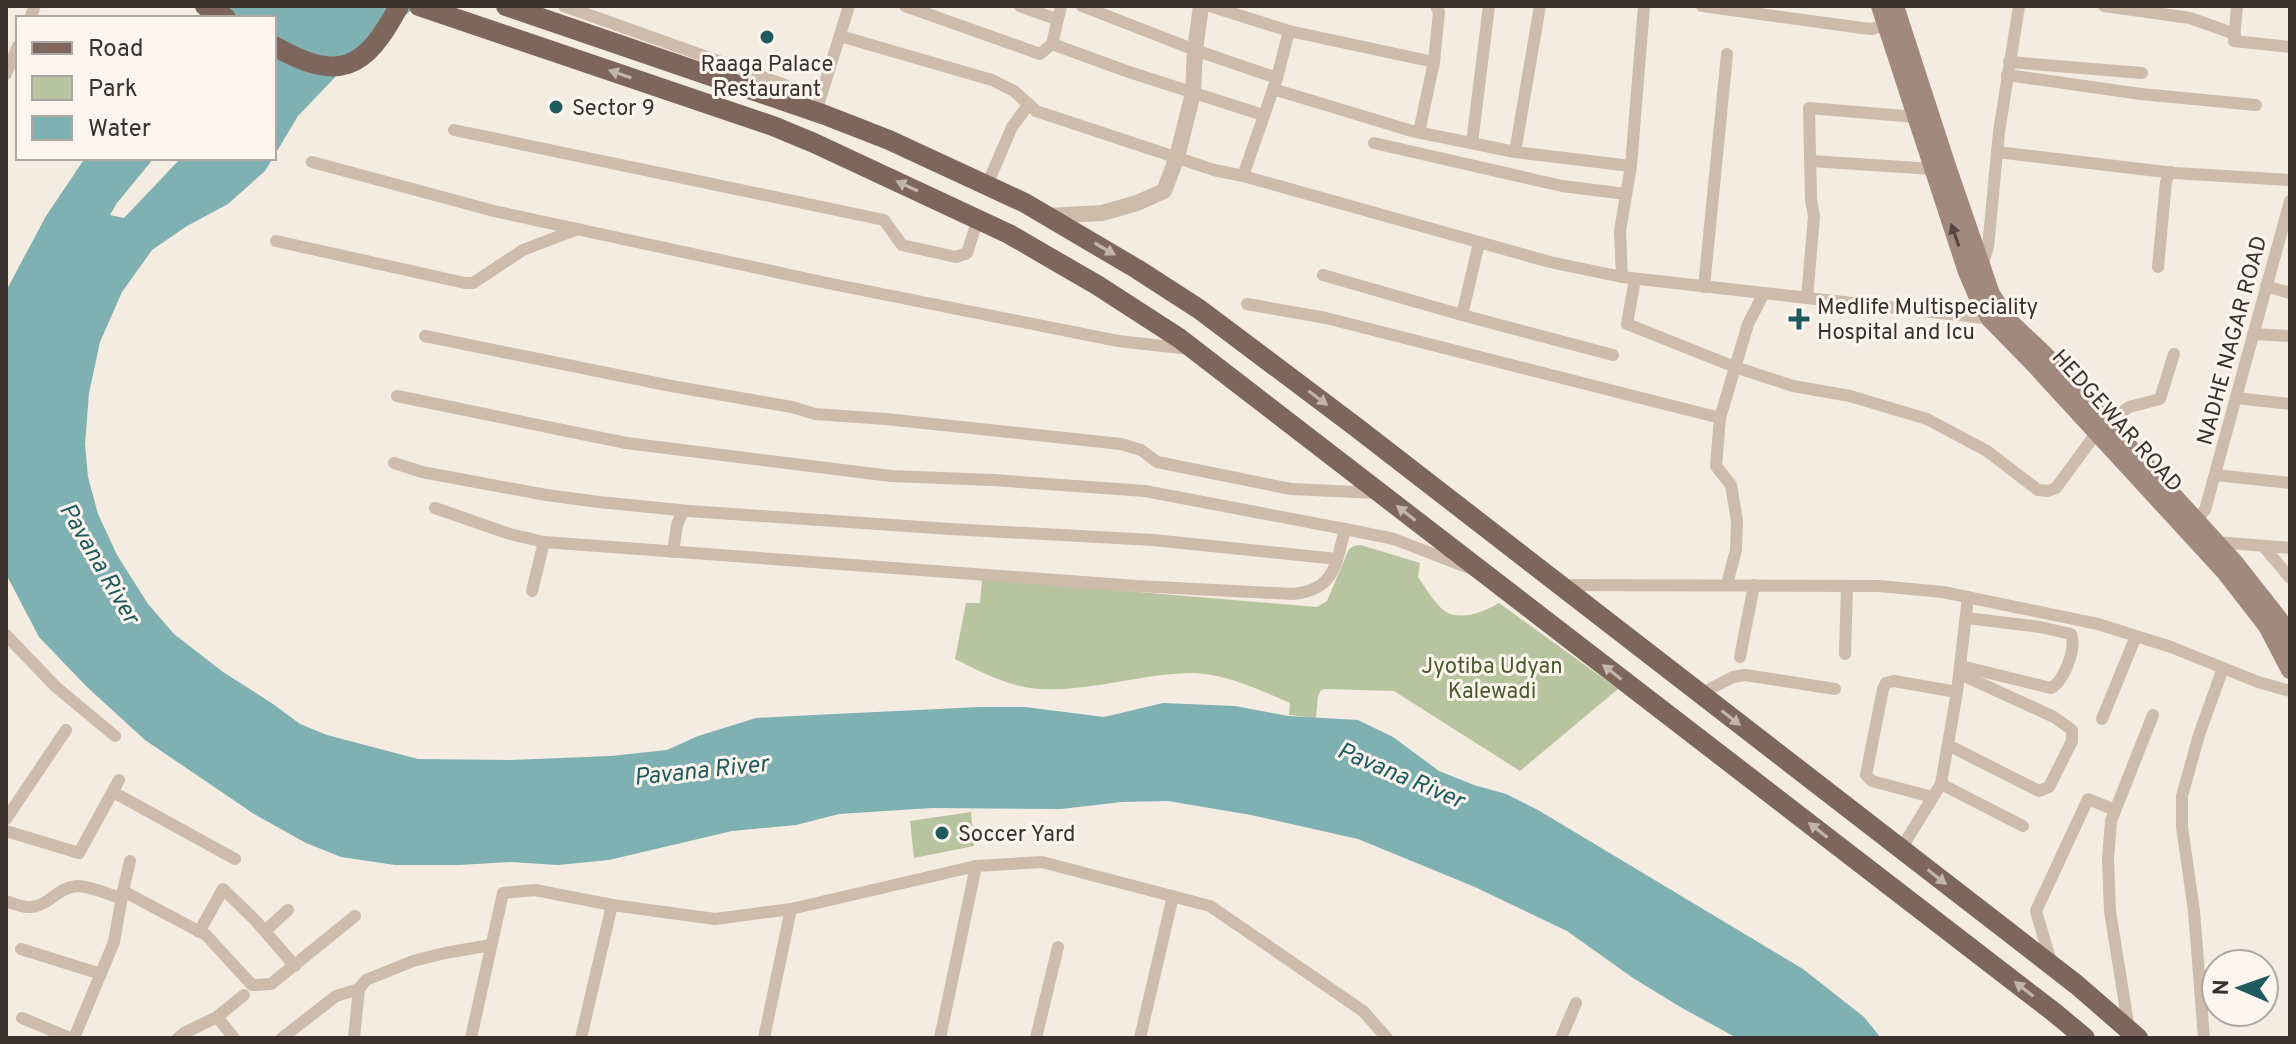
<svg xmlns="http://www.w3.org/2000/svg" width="2296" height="1044" font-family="Overpass,sans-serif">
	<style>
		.green { fill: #b8c4a0 }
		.water { fill: #7fb0b2 }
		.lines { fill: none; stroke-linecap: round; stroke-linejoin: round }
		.minor { stroke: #cdbbac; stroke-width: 12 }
		.tertiary { stroke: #cdbbac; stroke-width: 16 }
		.secondary { stroke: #a18a7d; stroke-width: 18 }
		.primary { stroke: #7d675c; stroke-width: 20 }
		.oneway { fill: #c2b5ac }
		.oneway2 { fill: #544640 }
		.poi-dot { fill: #1f5a5e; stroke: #fbf5ee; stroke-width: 3 }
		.labels { text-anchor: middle; stroke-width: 6; stroke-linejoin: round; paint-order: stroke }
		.poi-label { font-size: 22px; fill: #3b302b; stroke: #fbf5ee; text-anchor: start }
		.street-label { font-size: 22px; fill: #3b302b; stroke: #fbf5ee }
		.park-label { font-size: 22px; fill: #4a5a2e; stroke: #fbf5ee }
		.water-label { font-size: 24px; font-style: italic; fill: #1f5a5e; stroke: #fbf5ee }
	</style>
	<rect width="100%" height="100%" fill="#f4ebe1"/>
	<!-- green -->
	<g class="green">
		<path d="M1361,545L1420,563L1418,577C1426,588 1436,607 1448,613C1464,620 1486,611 1499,603L1618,689L1520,771L1394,691L1326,689L1321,690L1318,696L1316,718L1289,715L1290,703C1260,690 1229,675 1196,673C1144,672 1081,695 1030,688C1004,684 979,671 955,659L966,603H980L982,579L1317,607L1327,601L1349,549L1354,546Z"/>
		<polygon points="971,812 974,846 914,858 910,821"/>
	</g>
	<!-- water -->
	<g class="water">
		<polygon points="208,6 416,6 341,71 298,116 274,156 274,18 197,18"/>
		<polygon points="85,158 154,158 117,203 110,215 124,218 181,158 273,158 265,171 228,204 187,226 152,250 122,292 100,342 89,393 85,444 88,477 98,514 117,555 148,604 174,634 223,672 273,704 300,724 327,735 418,759 511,760 611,756 667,750 698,736 756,718 794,716 979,707 1025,707 1104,717 1163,703 1235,706 1288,716 1358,720 1393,737 1439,771 1474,785 1506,794 1538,810 1803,969 1864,1017 1881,1038 1737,1038 1682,1008 1633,978 1567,931 1475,887 1358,839 1251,815 1168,801 1122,802 1061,809 932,808 839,814 796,825 732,831 609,860 558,865 511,862 459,865 395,865 341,857 306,843 254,814 145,740 86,686 39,637 6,574 6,291 46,216"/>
	</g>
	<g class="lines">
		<!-- minor -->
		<g class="minor">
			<polyline points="564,6 785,85 816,112 849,6"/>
			<polyline points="905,6 1040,54 1052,44 1061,6"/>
			<polyline points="1020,6 1056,19"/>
			<polyline points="1082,6 1195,50 1277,78"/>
			<polyline points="1210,6 1289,31 1434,62"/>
			<polyline points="1702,6 1862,28 1872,29 1893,22"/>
			<polyline points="2104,6 2190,18 2235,34"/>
			<polyline points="2237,6 2234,41 2290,47"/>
			<polyline points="30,18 35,6"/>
			<polyline points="840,36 992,80 1014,91 1036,111 1214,170 1243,176 1550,262 1622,277 1993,319"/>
			<polyline points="1052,44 1129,72 1263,115"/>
			<polyline points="2009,62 2142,73"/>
			<polyline points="6,74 18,46"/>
			<polyline points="2007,75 2141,94 2256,105"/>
			<polyline points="1273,89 1412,131 1515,152 1631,166"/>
			<polyline points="454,130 884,220 902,245 956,257 967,253 978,219"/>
			<polyline points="1419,132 1434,62 1439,12 1436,6"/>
			<polyline points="1374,143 1562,186 1626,194"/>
			<polyline points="1472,143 1489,6"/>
			<polyline points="1515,152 1540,6"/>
			<polyline points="1997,152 2174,173 2290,180"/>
			<polyline points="1811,161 1933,169 1939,168"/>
			<polyline points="312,162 494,211 822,282 1118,341 1190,349"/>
			<polyline points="1243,176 1277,78 1289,31"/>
			<polyline points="987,185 1012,127 1029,104"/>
			<polyline points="276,241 465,283 473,283 523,250 578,229"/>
			<polyline points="1980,267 1982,266 1988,247 1999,132 2019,6"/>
			<polyline points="2158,267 2166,182 2170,172"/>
			<polyline points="1323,275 1462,315 1479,243"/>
			<polyline points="1622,277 1620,231 1631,166 1644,6"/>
			<polyline points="1635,279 1627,324 1735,367 1793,386 1850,396 1927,419 1987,451 2038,490 2048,491 2056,488 2097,432"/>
			<polyline points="2266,286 2290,293"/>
			<polyline points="1704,287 1727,54"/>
			<polyline points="1807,298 1814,216 1811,200 1809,108 1916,117"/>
			<polyline points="1247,304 1326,318 1720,418"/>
			<polyline points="1462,315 1613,355"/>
			<polyline points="2253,334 2290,336"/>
			<polyline points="425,336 671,386 792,407 815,414 886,419 1121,444 1141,450 1157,462 1291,489 1377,493"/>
			<polyline points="397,396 626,443 891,476 993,480 1145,491 1345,529"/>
			<polyline points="2236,398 2290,404"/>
			<polyline points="2107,423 2129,407 2160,399 2174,354"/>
			<polyline points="394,463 422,472 546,495 599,502 689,511 950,529 1153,540 1337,559"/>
			<polyline points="2215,475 2290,483"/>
			<path d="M435,508L510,534L544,542L1137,586L1293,594C1335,590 1336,564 1345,529L1394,539L1469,568"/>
			<polyline points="2191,524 2205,510 2290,201"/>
			<polyline points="2216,542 2290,548"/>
			<polyline points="2264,547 2290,578"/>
			<polyline points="673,552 677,525 683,511"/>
			<polyline points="1727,584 1736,550 1737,521 1731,485 1716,466 1720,418 1748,324 1764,293"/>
			<polyline points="1560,585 1879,586 1943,592 2098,624 2171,647 2258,682 2290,691"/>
			<polyline points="532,591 544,542"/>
			<polyline points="6,635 56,687 115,736"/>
			<polyline points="1845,654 1847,586"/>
			<polyline points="1740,657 1754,585"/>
			<path d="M1961,666L2051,688C2064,681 2077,648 2071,634L2040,627L1967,618"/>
			<polyline points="1700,694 1733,677 1745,675 1835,689"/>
			<polyline points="2102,719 2136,636"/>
			<polyline points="1948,745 2039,791 2049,787 2072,741 2072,730 2054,717 1960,674"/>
			<polyline points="1941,784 2023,826"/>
			<polyline points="113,792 235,859"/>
			<polyline points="1932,797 1872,781 1866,775 1883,689 1886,683 1894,681 1957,692"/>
			<polyline points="6,819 66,730"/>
			<polyline points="6,831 79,853 119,780"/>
			<polyline points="1901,849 1941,784 1957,692 1968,597"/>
			<polyline points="123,891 130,861"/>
			<path d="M6,901C14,904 23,908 31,907C49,906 58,887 77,886C91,886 107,894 120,898"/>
			<polyline points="265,931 288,910"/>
			<polyline points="199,932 223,889 255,920 295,966"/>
			<polyline points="21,949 101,974"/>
			<polyline points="2051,962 2036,911 2088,799 2115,810"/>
			<polyline points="217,1017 244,995"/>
			<polyline points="22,1018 70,1038"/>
			<polyline points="2129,1030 2110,911 2108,859 2111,821 2153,715"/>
			<polyline points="74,1038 114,942 123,891 206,935 252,985 271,984 355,916"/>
			<polyline points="178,1038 184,1033 217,1017 234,1038"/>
			<polyline points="282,1038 336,996 359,989 366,980 413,961 445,953 491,945"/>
			<polyline points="354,1038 359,989"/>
			<polyline points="471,1038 503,893 535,890 612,905 715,919 791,909 976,866 1042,862 1210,906 1363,1011 1387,1038"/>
			<polyline points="581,1038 612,905"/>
			<polyline points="764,1038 791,909"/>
			<polyline points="940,1038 976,866"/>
			<polyline points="1036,1038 1058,947"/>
			<polyline points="1140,1038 1173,896"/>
			<polyline points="1561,1038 1576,1003"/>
			<polyline points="2204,1038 2194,911 2182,827 2182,796 2199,735 2223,668"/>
		</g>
		<!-- tertiary -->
		<polyline class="tertiary" points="1047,216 1102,213 1137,203 1164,191 1177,157 1193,93 1195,50 1201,6"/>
		<!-- secondary -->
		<g class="secondary">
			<polyline points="1880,6 1967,272 1979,300 1990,319 2034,364 2225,572 2267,626 2290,670"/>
			<polyline points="1895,6 1947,166 1991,294 2008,320 2044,354 2235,563 2279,619 2290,641"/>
		</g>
		<!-- primary -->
		<g class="primary">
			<polyline points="205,6 226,18"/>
			<polyline points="419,6 773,126 814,143 1009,234 1097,285 1179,338 2055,1013 2085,1038"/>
			<polyline points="506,6 825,115 889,140 1025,203 1137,269 1199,309 1356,427 2077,985 2138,1038"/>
			<path d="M274,46C339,83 365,70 399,6"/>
		</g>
	</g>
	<!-- one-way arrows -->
	<defs><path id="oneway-solid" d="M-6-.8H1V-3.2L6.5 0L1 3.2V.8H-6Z" transform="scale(2)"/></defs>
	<g class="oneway">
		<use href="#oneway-solid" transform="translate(620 74) rotate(-161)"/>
		<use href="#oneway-solid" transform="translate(907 186) rotate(-155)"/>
		<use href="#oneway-solid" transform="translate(1105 249) rotate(30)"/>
		<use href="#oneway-solid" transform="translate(1318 398) rotate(37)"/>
		<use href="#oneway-solid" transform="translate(1406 513) rotate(-142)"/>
		<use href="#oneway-solid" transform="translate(1612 672) rotate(-142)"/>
		<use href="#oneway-solid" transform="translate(1731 718) rotate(38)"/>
		<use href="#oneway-solid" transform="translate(1818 830) rotate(-142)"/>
		<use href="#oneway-solid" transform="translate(1937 877) rotate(38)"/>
		<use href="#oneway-solid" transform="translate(2024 989) rotate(-142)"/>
	</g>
	<use class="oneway2" href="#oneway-solid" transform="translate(1955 235) rotate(-109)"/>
	<!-- markers -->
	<g class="poi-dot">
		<circle cx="767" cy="37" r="8"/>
		<circle cx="556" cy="107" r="8"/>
		<path d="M1795 307h8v8h8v8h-8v8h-8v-8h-8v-8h8z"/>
		<circle cx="942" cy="833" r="8"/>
	</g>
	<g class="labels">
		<!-- poi labels -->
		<g class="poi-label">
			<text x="767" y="71" text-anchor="middle">Raaga Palace<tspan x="767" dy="25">Restaurant</tspan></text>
			<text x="572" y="115">Sector 9</text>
			<text x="1817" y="314">Medlife Multispeciality<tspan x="1817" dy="25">Hospital and Icu</tspan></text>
			<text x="958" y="841">Soccer Yard</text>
		</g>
		<!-- street labels -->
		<g class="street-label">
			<text transform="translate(2231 340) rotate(-75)" y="8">NADHE NAGAR ROAD</text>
			<text transform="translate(2118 420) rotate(48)" y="8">HEDGEWAR ROAD</text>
		</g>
		<!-- park labels -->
		<g class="park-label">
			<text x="1492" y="673">Jyotiba Udyan<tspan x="1492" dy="25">Kalewadi</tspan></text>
		</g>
		<!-- water labels -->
		<g class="water-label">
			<text transform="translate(100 563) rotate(60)" y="8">Pavana River</text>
			<text transform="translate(701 770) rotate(-6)" y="8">Pavana River</text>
			<text transform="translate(1401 775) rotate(23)" y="8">Pavana River</text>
		</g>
	</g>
	<!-- border -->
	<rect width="2296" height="1044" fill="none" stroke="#3b302b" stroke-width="16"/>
	<!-- legend -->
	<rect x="16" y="16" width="260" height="144" fill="#fbf5ee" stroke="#aea6a0" stroke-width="2"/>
	<rect x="32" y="42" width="40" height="12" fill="#7d675c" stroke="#aea6a0" stroke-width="2"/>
	<text x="88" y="56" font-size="24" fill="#3b302b">Road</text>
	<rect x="32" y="76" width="40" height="24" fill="#b8c4a0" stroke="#aea6a0" stroke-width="2"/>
	<text x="88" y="96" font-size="24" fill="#3b302b">Park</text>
	<rect x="32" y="116" width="40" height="24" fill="#7fb0b2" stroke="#aea6a0" stroke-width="2"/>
	<text x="88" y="136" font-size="24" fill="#3b302b">Water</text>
	<!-- north arrow -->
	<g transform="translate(2240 988) rotate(272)"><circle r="38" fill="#fbf5ee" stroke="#aea6a0" stroke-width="2"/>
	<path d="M0-6L14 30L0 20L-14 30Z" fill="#1f5a5e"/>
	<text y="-12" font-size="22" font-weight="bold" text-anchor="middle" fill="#3b302b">N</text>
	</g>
</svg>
